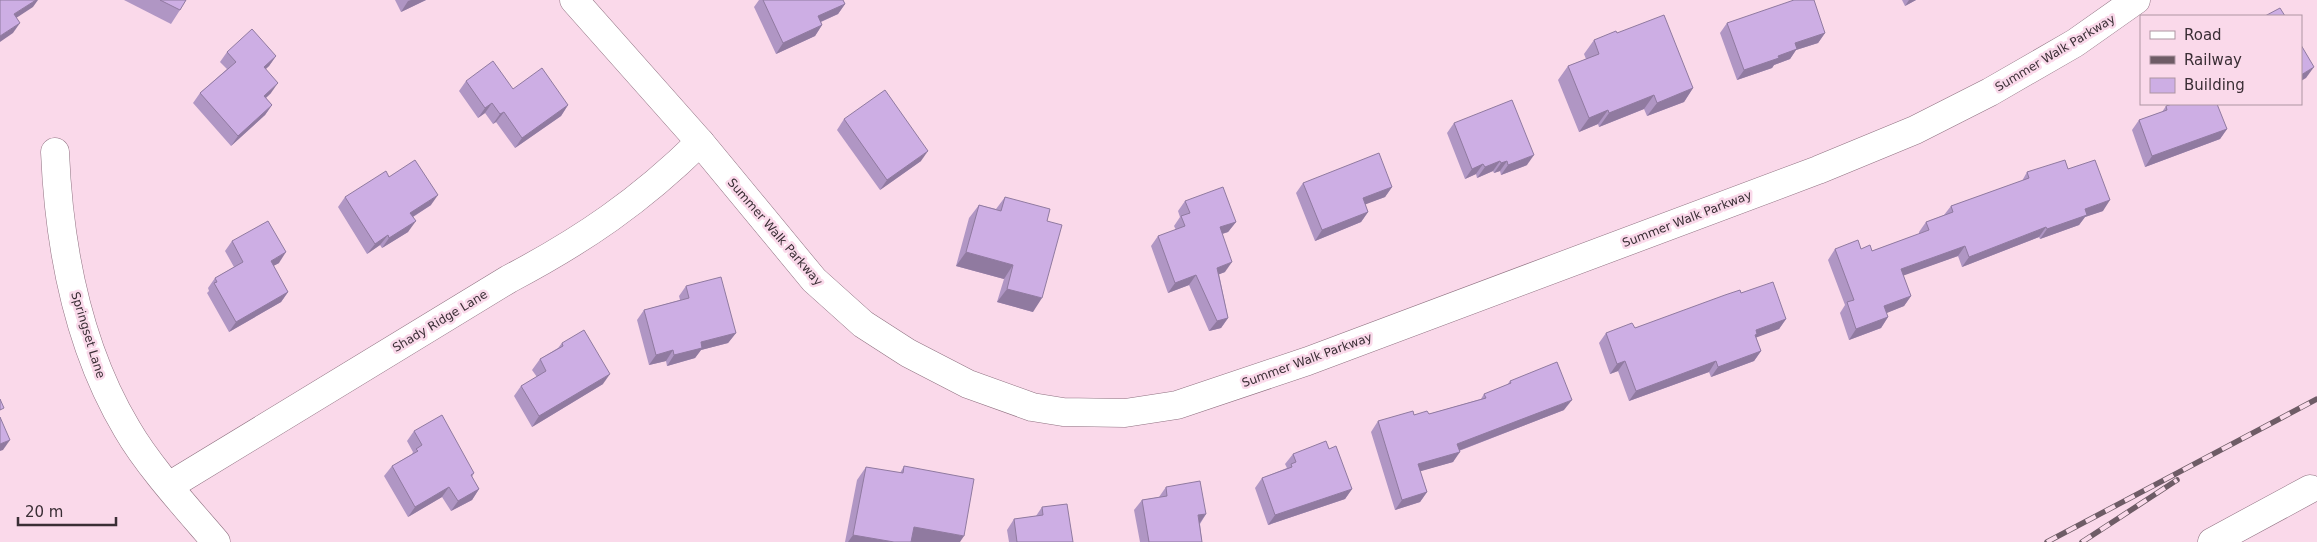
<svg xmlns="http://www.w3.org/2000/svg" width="2317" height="542" font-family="'DejaVu Sans',sans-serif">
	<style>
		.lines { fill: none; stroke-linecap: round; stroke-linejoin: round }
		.minor-casing { stroke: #8f7181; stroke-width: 29 }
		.minor { stroke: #fff; stroke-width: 28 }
		.rail-casing { stroke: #6e5c66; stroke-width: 5.5 }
		.rail { stroke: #fad9ea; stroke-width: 4; stroke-dasharray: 11; stroke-linecap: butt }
		.wall { fill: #b096c4 }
		.shaded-wall { fill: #907aa0 }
		.building { fill: #cdaee4; stroke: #907aa0 }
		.labels { text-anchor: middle; stroke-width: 5; stroke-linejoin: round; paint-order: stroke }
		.street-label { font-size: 12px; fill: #3a2e35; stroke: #fad9ea }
	</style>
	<rect width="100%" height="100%" fill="#fad9ea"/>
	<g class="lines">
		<!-- minor casing -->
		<g class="minor-casing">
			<g id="minor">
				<polyline points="574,0 700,142 814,280 863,324 908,353 968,384 1032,407 1063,412 1125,413 1177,405 1308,361 1818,170 1915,130 1990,92 2075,43 2136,0"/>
				<path d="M55,152C59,246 78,347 127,429C149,467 187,508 216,542"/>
				<path d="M169,486L509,279C583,240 640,201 700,142"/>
				<polyline points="2212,542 2310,489"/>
			</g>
		</g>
		<!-- minor -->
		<use href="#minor" class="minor"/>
		<!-- rail casing -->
		<g class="rail-casing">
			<g id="rail">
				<polyline points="2047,542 2317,399"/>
				<polyline points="2082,542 2177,480"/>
			</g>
		</g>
		<!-- rail -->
		<use href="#rail" class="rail"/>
	</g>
	<!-- wall -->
	<g class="wall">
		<polygon points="124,0 186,0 180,10 171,24"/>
		<polygon points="395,0 426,0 401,12"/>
		<polygon points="759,0 843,0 845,4 838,14 821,22 822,25 815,36 776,54 754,7"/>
		<polygon points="1902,0 1916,0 1905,6"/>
		<polygon points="1727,23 1825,33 1818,43 1796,50 1790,59 1774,65 1772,68 1737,80 1720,33"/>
		<polygon points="1617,33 1693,88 1684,102 1647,116 1644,109 1599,127 1598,124 1579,132 1558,80 1568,66 1586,59 1584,54 1594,40"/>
		<polygon points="227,52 276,56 269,66 266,69 271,93 266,98 272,105 265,115 231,146 193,103 200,93 227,69 220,62"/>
		<polygon points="466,81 513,89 568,105 561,116 515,148 496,122 493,124 485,113 478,118 459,91"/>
		<polygon points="2166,106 2227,129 2220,139 2145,167 2132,130 2139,120 2162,112"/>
		<polygon points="844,119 921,161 880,190 837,130"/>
		<polygon points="1454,123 1527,165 1501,175 1500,171 1494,173 1493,171 1477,178 1476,174 1465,179 1447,133"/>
		<polygon points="2068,169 2103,211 2085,217 2079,225 2040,239 2039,237 1962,267 1958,256 1903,275 1911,296 1904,306 1886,313 1888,317 1881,328 1849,340 1840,313 1845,305 1828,260 1835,249 1861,249 1872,251 1919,234 1919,232 1926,222 1944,215 1951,206 2022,181 2027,172"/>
		<polygon points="389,177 431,205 413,217 408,232 382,248 380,245 367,254 338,207 345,197"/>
		<polygon points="1303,183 1392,187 1385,197 1365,204 1368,212 1361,222 1315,241 1296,193"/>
		<polygon points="1005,197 1047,221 1033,312 997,302 1004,279 956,266 969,218 979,205 996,209"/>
		<polygon points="1185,201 1236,222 1228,232 1222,234 1225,272 1219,274 1228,318 1221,328 1209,331 1189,285 1168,293 1151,246 1158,236 1176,230 1174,226 1180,217 1178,211"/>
		<polygon points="232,241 279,263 273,266 288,292 281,302 229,332 207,293 209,291 208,288 215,278 234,267 225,251"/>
		<polygon points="686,286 736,333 728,343 701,350 695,358 667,366 666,361 649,365 637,320 644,310 680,300 679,296"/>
		<polygon points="1741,293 1786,319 1779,329 1756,337 1761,351 1754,361 1711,377 1709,372 1629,401 1618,371 1610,374 1599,343 1606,333 1635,328"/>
		<polygon points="562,343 603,384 532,427 514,396 521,386 537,377 532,370 540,359 558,348"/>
		<polygon points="1510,381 1564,410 1459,451 1453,462 1420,471 1427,492 1420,502 1395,510 1371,432 1378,421 1414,415 1429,414 1481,399 1484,394 1507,385"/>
		<polygon points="414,431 474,473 472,477 479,489 472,500 451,511 442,497 408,517 384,476 392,466 412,454 413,452 407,441"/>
		<polygon points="1329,449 1352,489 1345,499 1268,525 1255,488 1262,478 1287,468 1285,464 1293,454"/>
		<polygon points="904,466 960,542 845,542 857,480 866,467 900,473"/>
		<polygon points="1166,487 1206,514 1200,524 1202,542 1140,542 1134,510 1142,500 1159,497"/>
		<polygon points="1042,507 1073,542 1009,542 1007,530 1014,519 1036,516"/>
	</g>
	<!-- shaded-wall -->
	<g class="shaded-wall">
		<polygon points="36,0 38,0 33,7 7,24 14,14"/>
		<polygon points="411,0 426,0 401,12 408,1"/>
		<polygon points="1909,0 1916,0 1905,6"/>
		<polygon points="845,4 838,14 811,26 818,16"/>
		<polygon points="20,23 13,33 0,42 0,36"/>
		<polygon points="822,25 815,36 776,54 783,43"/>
		<polygon points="1825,33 1818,43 1796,50 1790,59 1774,65 1772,68 1737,80 1744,70 1778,56 1795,43"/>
		<polygon points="276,56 269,66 256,77 264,67"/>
		<polygon points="2314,67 2306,78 2301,81 2301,75"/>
		<polygon points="278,83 271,93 257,106 264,96"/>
		<polygon points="1693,88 1684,102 1647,116 1657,103"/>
		<polygon points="1654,95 1644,109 1599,127 1609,113"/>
		<polygon points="492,103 485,113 478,118 485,108"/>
		<polygon points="272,105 265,115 231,146 238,136"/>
		<polygon points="568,105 561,116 515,148 522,138"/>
		<polygon points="1608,110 1598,124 1579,132 1589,118"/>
		<polygon points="504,112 496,122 493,124 500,114"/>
		<polygon points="2227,129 2220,139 2145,167 2152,156"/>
		<polygon points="928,151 921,161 880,190 887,180"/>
		<polygon points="1534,155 1527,165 1501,175 1508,165"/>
		<polygon points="1500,161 1493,171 1477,178 1485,167"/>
		<polygon points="1507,161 1500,171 1494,173 1501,163"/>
		<polygon points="1483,164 1476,174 1465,179 1472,169"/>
		<polygon points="1392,187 1385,197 1356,208 1363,198"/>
		<polygon points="438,195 431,205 403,223 410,213"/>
		<polygon points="2110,200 2103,211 2085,217 2079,225 2040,239 2047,229 2085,209"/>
		<polygon points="1368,212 1361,222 1315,241 1322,230"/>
		<polygon points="416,221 408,232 382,248 389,238"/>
		<polygon points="1236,222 1228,232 1212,237 1220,227"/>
		<polygon points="2046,227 2039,237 1962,267 1969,257"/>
		<polygon points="388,235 380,245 367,254 375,244"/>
		<polygon points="1965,246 1958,256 1894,279 1901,269"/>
		<polygon points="286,252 279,263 264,271 271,261"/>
		<polygon points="966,252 1013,265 1004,279 956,266"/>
		<polygon points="1232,262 1225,272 1210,278 1217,268"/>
		<polygon points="1196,275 1189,285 1168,293 1175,283"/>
		<polygon points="1007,289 1042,298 1033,312 997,302"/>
		<polygon points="288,292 281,302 229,332 236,322"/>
		<polygon points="1911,296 1904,306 1877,317 1884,306"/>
		<polygon points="1888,317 1881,328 1849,340 1856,329"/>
		<polygon points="1228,318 1221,328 1209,331 1217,321"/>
		<polygon points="1786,319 1779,329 1755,338 1756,330"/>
		<polygon points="736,333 728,343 701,350 695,358 667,366 674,355 701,342"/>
		<polygon points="673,350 666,361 649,365 656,355"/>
		<polygon points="1761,351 1754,361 1711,377 1718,367"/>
		<polygon points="1625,361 1618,371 1610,374 1617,364"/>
		<polygon points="1716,361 1709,372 1629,401 1636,391"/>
		<polygon points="610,374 603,384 532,427 539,416"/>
		<polygon points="1572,400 1564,410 1450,454 1457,444"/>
		<polygon points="10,440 3,450 0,451 0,444"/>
		<polygon points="1460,452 1453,462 1411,474 1418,464"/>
		<polygon points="449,487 442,497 408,517 415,507"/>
		<polygon points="479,489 472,500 451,511 458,501"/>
		<polygon points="1352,489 1345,499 1268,525 1275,515"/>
		<polygon points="1427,492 1420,502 1395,510 1402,500"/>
		<polygon points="1206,514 1199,524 1198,515"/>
		<polygon points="914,527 964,536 960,542 910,542"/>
		<polygon points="853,535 894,542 848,542"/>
	</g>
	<!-- building -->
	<g class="building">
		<polygon points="0,0 36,0 14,14 20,23 0,36"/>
		<polygon points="160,0 186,0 180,10"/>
		<polygon points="763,0 843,0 845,4 818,16 822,25 783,43"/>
		<polygon points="1794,0 1814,0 1825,33 1795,43 1797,49 1778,56 1779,58 1744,70 1727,23"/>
		<polygon points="2280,8 2285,16 2265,16"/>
		<polygon points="1664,15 1693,88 1657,103 1654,95 1609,113 1608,110 1589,118 1568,66 1599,54 1594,40 1616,31 1617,33"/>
		<polygon points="252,29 276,56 264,67 278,83 264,96 272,105 238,136 200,93 236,62 227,52"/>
		<polygon points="2301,45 2314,67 2301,75"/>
		<polygon points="493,61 513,89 542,68 568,105 522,138 504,112 500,114 492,103 485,108 466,81"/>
		<polygon points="885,90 928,151 887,180 844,119"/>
		<polygon points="1512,100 1534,155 1508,165 1507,161 1501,163 1500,161 1485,167 1483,164 1472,169 1454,123"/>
		<polygon points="2172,104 2217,104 2227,129 2152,156 2139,120 2167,110 2166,106"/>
		<polygon points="1379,153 1392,187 1363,198 1368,212 1322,230 1303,183"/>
		<polygon points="415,160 438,195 410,213 416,221 389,238 388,235 375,244 345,197 386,171 389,177"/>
		<polygon points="2065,160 2068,169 2095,160 2110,200 2085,209 2087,215 2047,229 2046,227 1969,257 1965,246 1901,269 1911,296 1884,306 1888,317 1856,329 1847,302 1854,300 1835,249 1858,240 1861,249 1870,245 1872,251 1929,230 1926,222 1953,212 1951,206 2029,178 2027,172"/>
		<polygon points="1223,187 1236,222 1220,227 1232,262 1217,268 1228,318 1217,321 1196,275 1175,283 1158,236 1185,226 1181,216 1190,213 1185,201"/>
		<polygon points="1005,197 1050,209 1047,221 1062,225 1042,298 1007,289 1013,265 966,252 979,205 1001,211"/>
		<polygon points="268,221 286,252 271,261 288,292 236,322 214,283 217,282 215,278 243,262 232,241"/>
		<polygon points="721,277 736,333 701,342 702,348 674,355 673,350 656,355 644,310 689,298 686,286"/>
		<polygon points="1773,282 1786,319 1756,330 1757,334 1755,335 1761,351 1718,367 1716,361 1636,391 1625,361 1617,364 1606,333 1632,323 1635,328 1725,295 1740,290 1741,293"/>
		<polygon points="584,330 610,374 539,416 521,386 546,371 540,359 563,346 562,343"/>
		<polygon points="1557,362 1572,400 1457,444 1460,452 1418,464 1427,492 1402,500 1378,421 1413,411 1414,415 1427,411 1429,414 1486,398 1484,394 1511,383 1510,381"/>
		<polygon points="0,399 4,408 0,410"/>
		<polygon points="442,415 474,473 471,475 479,489 458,501 449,487 415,507 392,466 418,451 416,449 422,445 414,431"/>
		<polygon points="0,417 10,440 0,444"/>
		<polygon points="1326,441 1329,449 1336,446 1352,489 1275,515 1262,478 1292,467 1291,464 1296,462 1293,454"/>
		<polygon points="904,466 974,479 964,536 914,527 911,542 894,542 853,535 866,467 903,473"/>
		<polygon points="1200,481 1206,514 1198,515 1202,542 1149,542 1142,500 1167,496 1166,487"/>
		<polygon points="1067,504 1073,542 1017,542 1014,519 1043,515 1042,507"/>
	</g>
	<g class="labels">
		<!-- street labels -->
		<g class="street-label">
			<text transform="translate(2055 53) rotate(-31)" y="4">Summer Walk Parkway</text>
			<text transform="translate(1687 219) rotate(-21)" y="4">Summer Walk Parkway</text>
			<text transform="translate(775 232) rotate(49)" y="4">Summer Walk Parkway</text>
			<text transform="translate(440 321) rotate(-31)" y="4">Shady Ridge Lane</text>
			<text transform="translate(88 335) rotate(73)" y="4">Springset Lane</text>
			<text transform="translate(1307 360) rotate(-20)" y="4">Summer Walk Parkway</text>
		</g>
	</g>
	<!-- legend -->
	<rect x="2140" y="15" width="162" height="90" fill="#fad9ea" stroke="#ad95a2"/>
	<rect x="2150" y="31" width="25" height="8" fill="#ffffff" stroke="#ad95a2"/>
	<text x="2184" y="40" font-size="15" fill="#3a2e35">Road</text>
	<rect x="2150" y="56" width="25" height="8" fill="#6e5c66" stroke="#ad95a2"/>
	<text x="2184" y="65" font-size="15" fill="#3a2e35">Railway</text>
	<rect x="2150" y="78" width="25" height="15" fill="#cdaee4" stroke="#ad95a2"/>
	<text x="2184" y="90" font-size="15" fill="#3a2e35">Building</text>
	<!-- scale -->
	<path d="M18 517v8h98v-8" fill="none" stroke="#3a2e35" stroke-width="2.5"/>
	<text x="25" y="517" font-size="15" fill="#3a2e35" stroke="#fad9ea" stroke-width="4" paint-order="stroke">20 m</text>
</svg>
